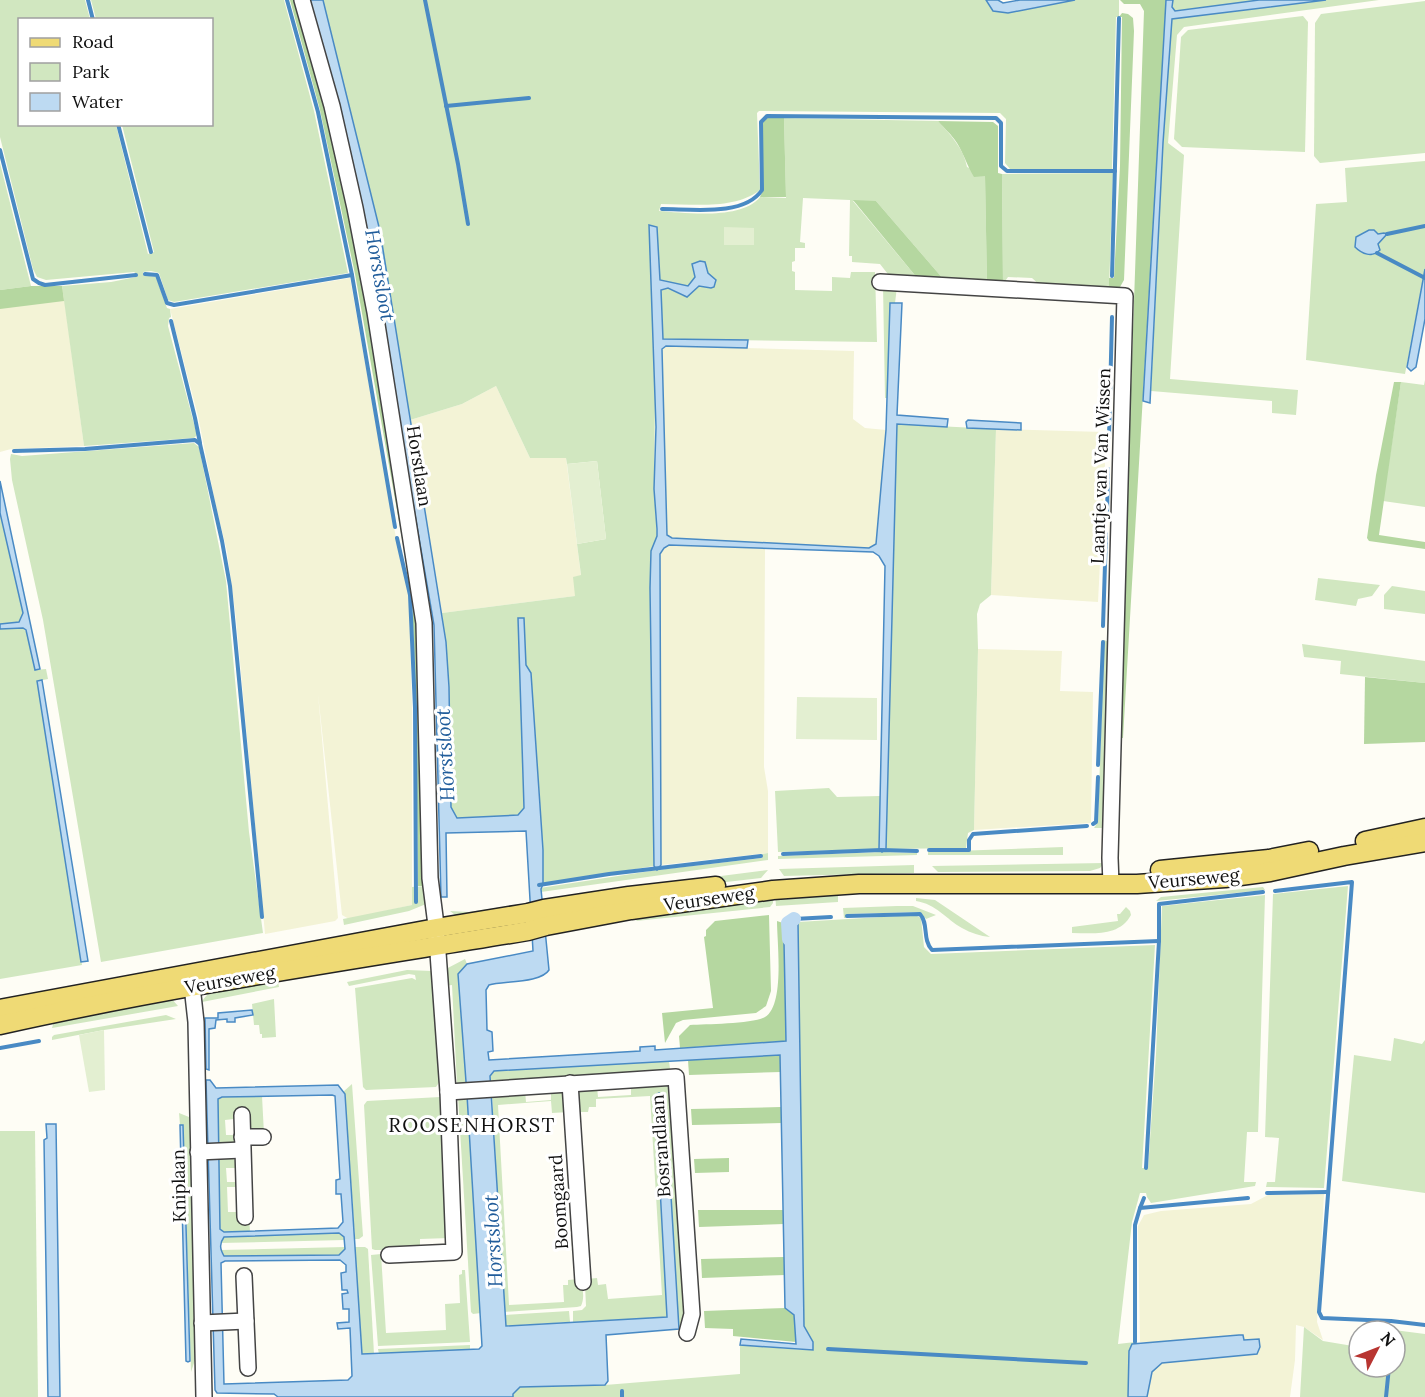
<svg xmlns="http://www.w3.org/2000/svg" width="1425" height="1397" font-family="Lora,serif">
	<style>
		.farmland { fill: #f3f3d6 }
		.green { fill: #d1e7c0 }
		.forest { fill: #b5d7a0 }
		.pitch { fill: #e3efd1 }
		.water { fill: #bddaf2; stroke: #498ac4; stroke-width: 1.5; fill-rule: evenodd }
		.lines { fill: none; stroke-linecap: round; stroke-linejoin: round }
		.stream { stroke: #498ac4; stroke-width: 4 }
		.canal { stroke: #bddaf2; stroke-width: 14 }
		.minor-casing { stroke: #444; stroke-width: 18 }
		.major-casing { stroke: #222; stroke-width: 21 }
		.minor { stroke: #fff; stroke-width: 15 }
		.major { stroke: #efda75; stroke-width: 18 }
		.labels { text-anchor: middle; stroke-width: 6; stroke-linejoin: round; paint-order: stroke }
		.street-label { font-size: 18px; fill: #111; stroke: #fff }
		.water-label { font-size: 20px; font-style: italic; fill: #215d9b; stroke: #fff }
		.neighbourhood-label { font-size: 20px; letter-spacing: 1.5px; fill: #111; stroke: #fff }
	</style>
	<rect width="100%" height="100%" fill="#fefdf5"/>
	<!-- farmland -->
	<g class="farmland">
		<polygon points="350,278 396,538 409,597 412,707 412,905 349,919 342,915 318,694 338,918 335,921 265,934 236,618 227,551 216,507 198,416 170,309"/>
		<polygon points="63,289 84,446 11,449 0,452 0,296"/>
		<polygon points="666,346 854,351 853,419 865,428 886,430 876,544 870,548 672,538 667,534 662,349"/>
		<polygon points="496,386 530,458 566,458 581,576 575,596 442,613 410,420 462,404"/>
		<polygon points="996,429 1103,432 1105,466 1098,602 991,595"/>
		<polygon points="669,545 765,548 764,767 768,791 768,853 661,865 660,554 664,548"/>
		<polygon points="978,649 1062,651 1060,691 1093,692 1091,823 974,830"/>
		<polygon points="1324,1194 1317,1322 1323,1340 1304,1327 1296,1325 1295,1360 1290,1397 1147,1397 1148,1342 1140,1342 1138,1226 1144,1215 1161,1211 1251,1204 1268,1195"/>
	</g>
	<!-- green -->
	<g class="green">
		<polygon points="0,0 85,0 90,19 20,20 20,124 116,125 148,254 154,252 122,125 212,124 212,20 96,19 91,0 284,0 314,111 348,273 174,302 168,300 159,273 151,271 143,272 143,275 156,277 167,308 170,309 171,317 169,318 168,326 197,435 194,438 84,446 62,286 111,282 136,277 138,275 134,272 46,280 37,277 33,269 0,137"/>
		<path d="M323,0H986L993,11L1008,13L1075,0H1119V17H1116L1112,169H1010L1005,163L1006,119L1000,113L759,111L757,113L760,190C734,210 693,204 661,204L659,211C686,213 742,220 760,197L786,198L784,118L938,121C950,134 964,149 967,167L985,175L987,284L945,281L876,201H853L918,279L891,278L880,264L852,262V256H849L850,200L803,198L800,242L805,243V248H795V261L792,262V271L795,272V290L832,291V277L850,278L851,272H875L877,342L663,339L661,290L668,288L683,296L690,295L698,286L711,288L716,283V280L708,273V269L692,266L695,277L688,286L659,280L657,227L654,489L657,536L650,588L654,866L543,884V850L531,673L526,665L524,619H518L524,808L518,815L457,818L451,807L449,687L442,613L575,596L573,577L581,575L577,544L606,539L597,461L567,464L566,458H530L496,386L462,404L410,420L380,231Z"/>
		<polygon points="1173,0 1259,0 1175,11 1172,8"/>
		<polygon points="1326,0 1379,0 1184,27 1177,35 1168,143 1184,155 1170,379 1298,390 1296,415 1272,413 1272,401 1151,391 1163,143 1172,19"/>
		<polygon points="1425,1 1425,153 1320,163 1314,156 1315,23 1321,14"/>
		<polygon points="1303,16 1308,22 1305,152 1182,147 1174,139 1181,37 1188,30"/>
		<polygon points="1425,161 1425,268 1405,374 1306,360 1316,204 1347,202 1345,168"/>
		<polygon points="0,163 31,286 0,290"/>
		<polygon points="1113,173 1109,289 1042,287 1032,278 1008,277 1003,284 1002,174"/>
		<polygon points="883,286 897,287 895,303 890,303 887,398 885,398"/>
		<polygon points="1425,380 1425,507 1383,501 1401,382 1424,385"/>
		<polygon points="897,424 996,429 991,595 980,604 977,614 978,649 974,830 968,833 966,848 886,849"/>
		<polygon points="194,443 199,447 226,581 249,832 263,933 101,962 43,620 12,480 10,459 11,454 22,456"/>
		<polygon points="0,513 23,613 19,622 0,624"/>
		<polygon points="1318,578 1380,585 1372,596 1358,599 1356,606 1315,600"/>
		<polygon points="1392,586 1425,591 1425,614 1384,609 1384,595"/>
		<polygon points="23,628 27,633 35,670 46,669 48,679 38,681 82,965 0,979 0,629"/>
		<polygon points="1104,640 1109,642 1107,828 1094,828 1098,822"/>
		<polygon points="1302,644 1425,661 1425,683 1340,674 1341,661 1304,657"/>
		<polygon points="829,788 837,797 880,796 879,849 778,852 775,791"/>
		<polygon points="1063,847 1063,855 928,855 928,852"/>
		<polygon points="882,852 917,853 917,855 778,859 778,856"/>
		<polygon points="768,853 768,860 541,892 540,888 657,870 762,858 762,854"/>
		<polygon points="1104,863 1100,868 1090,871 938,872 932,866"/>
		<polygon points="914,865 914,873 784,876 779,869"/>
		<polygon points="768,870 761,878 553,902 459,918 450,911 469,912 619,889"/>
		<polygon points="426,886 426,904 409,911 344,925 343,919 412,905 412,887"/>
		<polygon points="1348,886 1324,1188 1266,1187 1267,1182 1275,1182 1279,1138 1265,1137 1273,894"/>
		<polygon points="1263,887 1265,890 1156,901 1161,897"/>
		<polygon points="835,893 838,896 838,902 776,906 775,894"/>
		<polygon points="773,894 773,903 770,907 636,921 643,913"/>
		<polygon points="1265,895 1258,1132 1247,1132 1244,1182 1256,1182 1255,1186 1151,1203 1147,1197 1146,1193 1140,1193 1132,1222 1118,1344 1135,1342 1132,1344 1129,1351 1128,1397 513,1397 513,1394 520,1387 605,1385 740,1374 740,1345 804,1350 813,1342 804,1326 798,922 915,915 921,918 924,947 931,954 1155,945 1142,1168 1148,1168 1156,1054 1162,906"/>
		<path d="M916,898L935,900L990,937C980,936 971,933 962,928C946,919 936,904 916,901Z"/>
		<polygon points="897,906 913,906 936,915 926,919 920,912 847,914 847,918 844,918 843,908"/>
		<path d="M1126,907L1130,911L1131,915C1119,937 1093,933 1072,933V927L1118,921L1117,914H1120Z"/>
		<polygon points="465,959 467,964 458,974 467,1085 457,1084 452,985 444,986 444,970"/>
		<polygon points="407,970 432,971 440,1081 436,1087 366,1090 363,1087 355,988 412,978 416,980 415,975 409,974 349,986 347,982"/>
		<path d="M278,981L279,987L202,1002C212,980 258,982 278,981Z"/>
		<polygon points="170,997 178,1006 52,1028 54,1021"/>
		<polygon points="274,999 276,1037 262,1038 262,1034 260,1034 259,1025 254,1025 252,1004"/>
		<polygon points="166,1015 176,1019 104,1030 52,1040 52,1037 54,1035"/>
		<polygon points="1394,1038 1422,1044 1425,1040 1425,1193 1342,1181 1354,1055 1391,1061"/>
		<polygon points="669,1061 670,1069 666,1073 491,1084 490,1076 494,1071"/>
		<polygon points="352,1084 363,1236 359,1239 355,1239 345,1094 343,1092"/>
		<polygon points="662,1084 669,1088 673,1096 687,1311 683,1329 679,1329 655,1095 667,1317 573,1322 573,1311 582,1310 586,1306 585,1285 587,1279 597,1278 598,1285 606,1284 608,1299 662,1295 650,1096 596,1099 596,1107 589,1107 588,1112 576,1112 577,1096 583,1088 597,1087 598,1097 631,1095 631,1085"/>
		<path d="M551,1090L563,1092L569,1112L552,1113L551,1101L498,1105L509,1305L564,1302L563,1285H568V1280L579,1279C583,1286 585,1298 581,1306L577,1307L504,1312L492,1094L525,1091L526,1102L551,1100Z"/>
		<polygon points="467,1095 481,1313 473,1314 471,1312 458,1096"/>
		<polygon points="262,1096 264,1134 252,1134 235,1115 234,1119 225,1120 226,1135 235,1135 234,1144 218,1147 218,1099 222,1097"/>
		<polygon points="440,1097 449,1238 420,1239 420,1250 375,1250 372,1249 364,1105 367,1101"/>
		<polygon points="179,1113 189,1117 192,1122 195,1174 191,1177 192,1226 195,1234 198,1351 191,1372 183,1125 180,1125"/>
		<polygon points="0,1131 35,1131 38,1397 0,1397"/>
		<polygon points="218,1156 229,1156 236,1161 236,1168 226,1168 227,1182 236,1182 237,1187 227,1187 228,1212 237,1212 238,1219 249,1218 250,1231 224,1232 220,1228"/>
		<polygon points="339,1233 344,1237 344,1240 220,1243 224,1237"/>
		<polygon points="345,1247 345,1249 339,1255 224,1256 221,1250"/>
		<polygon points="355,1247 365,1247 368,1249 374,1354 362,1354"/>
		<polygon points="381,1254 386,1333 446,1330 445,1304 460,1303 459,1275 462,1274 462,1270 465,1270 470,1342 378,1346 371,1255"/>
		<polygon points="569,1311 570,1322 505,1326 504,1315"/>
		<polygon points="1304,1327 1323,1341 1359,1347 1359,1367 1395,1367 1394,1330 1425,1334 1425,1397 1300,1397"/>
		<polygon points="470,1345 470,1350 379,1354 378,1349"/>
	</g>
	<!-- forest -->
	<g class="forest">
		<polygon points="290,0 298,0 327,108 355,235 419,623 426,886 418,886 416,710 412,595 355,274 320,110"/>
		<polygon points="1120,0 1166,0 1123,738 1119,738 1144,11 1140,4 1124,4"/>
		<polygon points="1122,13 1128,14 1133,18 1134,31 1124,280 1120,287 1109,289 1109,278 1114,278 1120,166 1122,17 1119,17"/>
		<polygon points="767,118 784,118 786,197 760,197 763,190 762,122"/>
		<path d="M938,121L993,122L998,126V173L1002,174L1003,284H987L985,176L974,177C967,166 964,154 957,143C952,135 944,128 938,121Z"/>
		<polygon points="853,200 876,201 945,281 918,279"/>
		<polygon points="31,286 62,286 64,301 0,309 0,290"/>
		<polygon points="1394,382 1401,382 1379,535 1425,542 1425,549 1369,541 1367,538 1376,475"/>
		<polygon points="1365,677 1425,683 1425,742 1364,744"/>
		<polygon points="769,915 771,991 766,1006 756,1013 683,1020 676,1023 665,1043 662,1013 713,1008 704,937 706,936 706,930 715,921"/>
		<path d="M777,921L786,924L784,943L786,1041L680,1048L679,1036L690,1025C706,1024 752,1024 765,1017C785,1005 777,943 777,921Z"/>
		<polygon points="780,1054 781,1072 689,1075 688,1060"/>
		<polygon points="781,1107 782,1123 692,1125 691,1109"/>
		<polygon points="729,1158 729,1172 695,1173 694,1159"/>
		<polygon points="698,1210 783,1210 784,1224 699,1227"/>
		<polygon points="784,1257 785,1275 702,1278 701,1259"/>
		<polygon points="785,1308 794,1315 796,1342 733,1336 733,1329 705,1328 704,1311"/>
	</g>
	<!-- pitch -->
	<g class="pitch">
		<polygon points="724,227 754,228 754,245 724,245"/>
		<polygon points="597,461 606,539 577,544 567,464"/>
		<polygon points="797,697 877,698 877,740 796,739"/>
		<polygon points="104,1030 105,1090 89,1092 79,1035"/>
	</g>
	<!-- water -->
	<g class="water">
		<path d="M310,0H323L380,231L446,642L449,687L451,807L457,818L518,815L524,808L518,618H524L526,665L531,673L543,850V884L541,889L549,970C541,983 504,981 489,985L486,990L487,1030L492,1032L493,1051L488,1052L489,1060L640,1051V1047L655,1046V1050L786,1041L784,943L786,924L798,922L804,1326L813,1342V1350L740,1345L741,1339L796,1344L794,1315L785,1308L780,1055L494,1071L490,1076L506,1326L667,1317L655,1095L659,1093L665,1096L679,1329L606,1335L608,1381L605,1385L520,1387L513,1394V1397H278L274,1394L217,1393L215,1390L206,1080H210L216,1088L338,1085L345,1094L362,1354L479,1349L482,1346L467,1095L458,974L467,964L533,951L526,831L446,833L447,897H441L434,625L403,445L321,41ZM332,1095L335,1096L340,1179L336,1180V1194H341L343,1222L338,1228L224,1232L220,1229L218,1099L222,1097ZM339,1233L344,1237L345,1249L339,1255L224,1256C220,1249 219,1244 224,1237ZM340,1260L346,1265V1272L341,1273L342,1290H347L348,1293L342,1294L343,1309H349V1322L337,1323L338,1329L350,1328L352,1376L348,1380L224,1384L221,1263L225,1261Z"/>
		<polygon points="986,0 998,0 1003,3 1020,0 1075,0 1008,13 993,11"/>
		<polygon points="1166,0 1173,0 1172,7 1175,11 1259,0 1326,0 1172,19 1163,143 1150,403 1143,401"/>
		<polygon points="649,225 657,227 660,280 688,286 695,277 692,264 700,261 705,262 708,273 716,280 714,287 711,288 699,286 687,297 668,288 661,290 663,339 748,340 747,348 666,346 662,349 667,535 672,538 869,548 876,544 886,430 890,303 902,303 897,415 948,419 947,427 897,424 886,849 882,852 879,849 885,566 879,556 873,552 669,545 664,548 660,554 661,865 657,870 654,866 650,588 651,551 657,536 657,529 654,489 656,427"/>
		<path d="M1369,230H1374L1378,234L1384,233L1387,234L1378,244L1380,250C1372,258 1362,254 1355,247L1356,237Z"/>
		<polygon points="1425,269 1425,319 1416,367 1411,371 1407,367"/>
		<polygon points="968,420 1021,423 1021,430 967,428 966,422"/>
		<polygon points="0,481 40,669 35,670 26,630 23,628 0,629 0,624 19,622 23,613 0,513"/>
		<polygon points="42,680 88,961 81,962 37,681"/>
		<polygon points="252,1010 253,1015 235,1018 235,1022 227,1022 227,1019 216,1020 215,1028 209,1029 209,1070 206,1069 205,1018 218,1018 218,1013"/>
		<polygon points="46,1124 56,1124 60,1397 48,1397 44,1140 47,1138"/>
		<polygon points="180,1125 183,1125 190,1361 188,1362 186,1361"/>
		<polygon points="1239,1335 1243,1335 1244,1340 1259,1339 1260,1347 1257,1354 1162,1363 1152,1372 1147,1397 1128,1397 1129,1351 1132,1344"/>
	</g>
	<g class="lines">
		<!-- stream -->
		<g class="stream">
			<polyline points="88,0 93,20"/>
			<polyline points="287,0 318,112 352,275 395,527"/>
			<polyline points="425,0 458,164 468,224"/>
			<polyline points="446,106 529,98"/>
			<polyline points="118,124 151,252"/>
			<polyline points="0,150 33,279 39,283 45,285 136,275"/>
			<path d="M662,209C691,209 744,217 762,190L761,122L767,116L996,118L1001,123V166L1007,171H1115"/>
			<polyline points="1387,234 1425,226"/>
			<polyline points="1377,253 1425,278"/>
			<polyline points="145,274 157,275 167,303 174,305 352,275"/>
			<polyline points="1112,276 1119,18"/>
			<polyline points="171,321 195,418 200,443"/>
			<polyline points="1109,437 1112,317"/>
			<polyline points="14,451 85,449 195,440 200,444 222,541 230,586 262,917"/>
			<polyline points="1107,515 1108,469"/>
			<polyline points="397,538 410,595 415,708 416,902"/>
			<polyline points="1103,626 1106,534"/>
			<polyline points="1098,765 1103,642"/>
			<polyline points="1093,824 1096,822 1098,777"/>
			<polyline points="929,850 969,850 969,840 973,834 1087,826"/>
			<polyline points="783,854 881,850 917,851"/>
			<polyline points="539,885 609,874 761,856"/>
			<polyline points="1275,891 1352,882 1319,1312 1322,1318 1391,1321 1425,1325"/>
			<path d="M847,916L920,914C929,924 922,939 932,950L1159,941"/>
			<polyline points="794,919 831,917"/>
			<polyline points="0,1048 39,1041"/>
			<polyline points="1146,1168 1159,941 1159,904 1263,892"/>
			<polyline points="1267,1193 1327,1192"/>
			<polyline points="1140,1208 1144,1198"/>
			<polyline points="1135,1342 1135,1225 1140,1208 1248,1198"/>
			<polyline points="828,1349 1086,1363"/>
			<polyline points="622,1397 622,1391"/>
			<polyline points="1386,1397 1389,1367"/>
		</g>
		<!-- canal -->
		<polyline class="canal" points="789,939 788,923 794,919"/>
		<!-- minor casing -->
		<g class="minor-casing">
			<g id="minor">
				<polyline points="302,0 332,106 355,208 375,312 424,623 430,878 436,925 448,1092 454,1252 389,1255"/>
				<polyline points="880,282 1125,296 1110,858 1111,884"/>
				<polyline points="191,977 196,1022 204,1397"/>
				<polyline points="570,1083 583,1282"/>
				<polyline points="448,1092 676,1077 692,1314 687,1333"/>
				<polyline points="242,1115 245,1217"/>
				<polyline points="242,1137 263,1137"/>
				<polyline points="198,1152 242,1150"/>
				<polyline points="244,1276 248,1368"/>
				<polyline points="202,1323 246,1321"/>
			</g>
		</g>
		<!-- major casing -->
		<g class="major-casing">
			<g id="major">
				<polyline points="1365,841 1425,828"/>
				<polyline points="1160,870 1269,859 1309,851"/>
				<polyline points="0,1009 436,928 528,913 544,909 629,896 716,886"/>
				<path d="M0,1025C174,986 352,960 528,931L546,926L631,910L773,890L859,884H1137L1225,878L1270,872L1344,856L1425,842"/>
			</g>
		</g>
		<!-- minor -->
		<use href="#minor" class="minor"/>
		<!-- major -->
		<use href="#major" class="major"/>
	</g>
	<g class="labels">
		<!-- street labels -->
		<g class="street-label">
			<text transform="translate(419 466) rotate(81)" y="6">Horstlaan</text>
			<text transform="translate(1101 466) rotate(-88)" y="6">Laantje van Van Wissen</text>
			<text transform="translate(1194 879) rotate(-5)" y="6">Veurseweg</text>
			<text transform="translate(709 899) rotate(-8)" y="6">Veurseweg</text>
			<text transform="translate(230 980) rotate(-10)" y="6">Veurseweg</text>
			<text transform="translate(661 1146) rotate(-94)" y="6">Bosrandlaan</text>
			<text transform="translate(179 1186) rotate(-91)" y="6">Kniplaan</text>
			<text transform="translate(559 1202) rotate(-94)" y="6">Boomgaard</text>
		</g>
		<!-- water labels -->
		<g class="water-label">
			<text transform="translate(380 275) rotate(80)" y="7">Horstsloot</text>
			<text transform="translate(445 755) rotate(-93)" y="7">Horstsloot</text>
			<text transform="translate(493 1241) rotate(-93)" y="7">Horstsloot</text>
		</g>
		<!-- neighbourhood labels -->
		<g class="neighbourhood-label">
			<text x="472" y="1132">ROOSENHORST</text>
		</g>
	</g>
	<!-- legend -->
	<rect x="18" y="18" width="195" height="108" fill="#ffffff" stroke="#a0a0a0" stroke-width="1.5"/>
	<rect x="30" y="38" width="30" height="9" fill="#efda75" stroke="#a0a0a0" stroke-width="1.5"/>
	<text x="72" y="48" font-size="18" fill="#111111">Road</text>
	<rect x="30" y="63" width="30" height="18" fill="#d1e7c0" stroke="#a0a0a0" stroke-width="1.5"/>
	<text x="72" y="78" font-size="18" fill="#111111">Park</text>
	<rect x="30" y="93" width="30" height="18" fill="#bddaf2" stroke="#a0a0a0" stroke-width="1.5"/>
	<text x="72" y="108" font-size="18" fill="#111111">Water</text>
	<!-- north arrow -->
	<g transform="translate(1377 1349) rotate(48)"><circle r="28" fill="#ffffff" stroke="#a0a0a0" stroke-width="1.5"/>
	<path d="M0-4.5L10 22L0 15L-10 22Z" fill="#b83531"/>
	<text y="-9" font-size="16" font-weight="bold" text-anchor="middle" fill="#111111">N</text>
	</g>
</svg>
